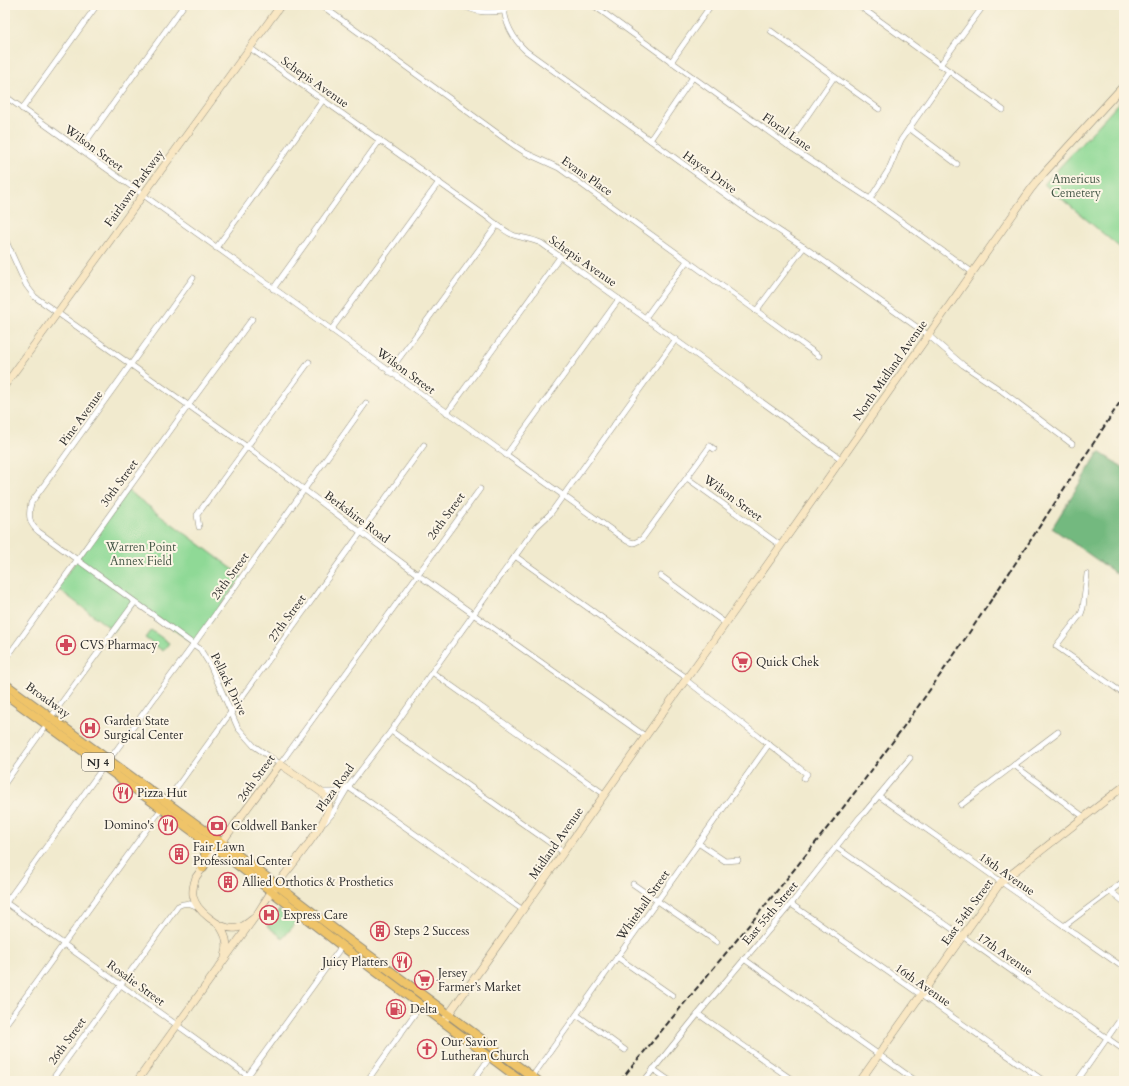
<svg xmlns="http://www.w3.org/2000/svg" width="1129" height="1086" font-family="Cardo,serif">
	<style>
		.green { fill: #8fd996; stroke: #5d8260 }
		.forest { fill: #73b97f; stroke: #4f7255 }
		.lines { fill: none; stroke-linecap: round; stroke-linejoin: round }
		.street-casing { stroke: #8e8a7c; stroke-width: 6 }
		.secondary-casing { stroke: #8e8a7c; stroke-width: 8 }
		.primary-casing { stroke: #8e8a7c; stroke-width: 10 }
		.street { stroke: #fff; stroke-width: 5 }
		.secondary { stroke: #f9e7c3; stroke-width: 7 }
		.primary { stroke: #efc469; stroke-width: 8 }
		.rail { stroke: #2b2b2b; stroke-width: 2; stroke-dasharray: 6 3; stroke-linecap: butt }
		.labels { text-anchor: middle; stroke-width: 4; stroke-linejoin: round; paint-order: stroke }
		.shield { fill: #fcf5e5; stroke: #6a6863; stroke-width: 1 }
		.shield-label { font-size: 11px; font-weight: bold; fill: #2b2b2b }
		.street-label { font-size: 12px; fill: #2b2b2b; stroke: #fcf5e5 }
		.park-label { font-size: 12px; fill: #445646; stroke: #fcf5e5 }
		.poi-label { font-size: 12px; fill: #2b2b2b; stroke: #fcf5e5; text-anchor: start }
	</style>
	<rect width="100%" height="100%" fill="#fcf5e5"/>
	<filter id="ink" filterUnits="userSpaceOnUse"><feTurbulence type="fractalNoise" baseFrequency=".025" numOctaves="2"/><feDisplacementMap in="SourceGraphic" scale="8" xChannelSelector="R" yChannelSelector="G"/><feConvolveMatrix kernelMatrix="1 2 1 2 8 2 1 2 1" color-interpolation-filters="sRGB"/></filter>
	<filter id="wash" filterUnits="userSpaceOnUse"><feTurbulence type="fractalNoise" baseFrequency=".012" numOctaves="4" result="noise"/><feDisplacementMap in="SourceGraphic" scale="16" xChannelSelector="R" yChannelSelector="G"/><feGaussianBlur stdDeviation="0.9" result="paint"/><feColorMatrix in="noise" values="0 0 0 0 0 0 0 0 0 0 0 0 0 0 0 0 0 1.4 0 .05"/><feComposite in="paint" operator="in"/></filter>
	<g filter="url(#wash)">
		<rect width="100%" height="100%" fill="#f1eace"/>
		<!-- green -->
		<g class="green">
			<polygon points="1121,101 1124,103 1124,251 1044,184"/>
			<polygon points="127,490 242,576 194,644 135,602 114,631 57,588"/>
			<polygon points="151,630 169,643 163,651 145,638"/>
			<polygon points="279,910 296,923 283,938 267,926"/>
		</g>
		<!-- forest -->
		<polygon class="forest" points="1099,452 1124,468 1124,579 1052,528"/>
	</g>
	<g filter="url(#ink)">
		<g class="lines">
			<!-- street casing -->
			<g class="street-casing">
				<g id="street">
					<polyline points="321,5 515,146 526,153 559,168 819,356"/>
					<path d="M462,5C476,13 488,13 504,11"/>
					<path d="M504,5C504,22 513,39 526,51L746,209L804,247L928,335L963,365L1002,391L1072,444"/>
					<polyline points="593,5 787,145 870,199 972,272"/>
					<polyline points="858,5 1003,110"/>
					<polyline points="5,9 8,5"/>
					<polyline points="771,31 879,109"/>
					<path d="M250,48L483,214C493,221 502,230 513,235C522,238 532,239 541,243L841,459"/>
					<polyline points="671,62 711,5"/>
					<polyline points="940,65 984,5"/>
					<polyline points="5,96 627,541 634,543 642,539 710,446 714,449"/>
					<polyline points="22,109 97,5"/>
					<polyline points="909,128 957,164"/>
					<polyline points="650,140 693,77"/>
					<polyline points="787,145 834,77"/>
					<polyline points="80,150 184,5"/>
					<polyline points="870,199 889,169 901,140 949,71"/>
					<polyline points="5,239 26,285 35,297 243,444 421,577 645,736"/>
					<polyline points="216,248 323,100"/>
					<polyline points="5,253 11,251"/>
					<path d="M193,278L31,503C28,516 29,524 39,532L200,649L210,665L238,728L254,746L280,764L480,489"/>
					<polyline points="273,289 380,140"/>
					<polyline points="756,311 804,247"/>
					<polyline points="645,318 687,261"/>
					<polyline points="331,330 439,182"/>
					<polyline points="389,372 497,225"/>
					<polyline points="447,413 560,257"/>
					<polyline points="506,455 619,299"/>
					<polyline points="687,478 780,545"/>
					<polyline points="199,527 197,515 309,362"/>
					<polyline points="515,556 687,678"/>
					<polyline points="1087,574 1083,608 1081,614 1056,646 1124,694"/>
					<polyline points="661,576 725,623"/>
					<polyline points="5,660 188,406 252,319"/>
					<polyline points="432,672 604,794"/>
					<polyline points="686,680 807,774 804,778"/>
					<polyline points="51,717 135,602"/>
					<polyline points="391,731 563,852"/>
					<polyline points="109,760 194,644 366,403"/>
					<polyline points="1014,765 1084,817"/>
					<polyline points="5,783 47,724"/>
					<polyline points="348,787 523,910"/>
					<polyline points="321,792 336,792 347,787"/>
					<polyline points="879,796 1124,968"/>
					<polyline points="166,802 424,445"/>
					<polyline points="961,805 1058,732"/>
					<polyline points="325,822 332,814 348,787 391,731 432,672 536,527 550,514 676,339"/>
					<polyline points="698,843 725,861 738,860"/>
					<polyline points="836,847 1124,1050"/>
					<polyline points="633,884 717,942"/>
					<polyline points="1110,891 1124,902"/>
					<polyline points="5,902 255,1081"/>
					<polyline points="5,904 104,766"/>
					<polyline points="791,904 1044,1081"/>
					<polyline points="1064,926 1124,881"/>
					<polyline points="617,957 673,996"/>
					<polyline points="744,959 916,1081"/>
					<polyline points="698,1014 794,1081"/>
					<polyline points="577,1015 625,1050"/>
					<polyline points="5,1025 162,808"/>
					<polyline points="653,1069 670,1081"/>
					<polyline points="532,1077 769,744"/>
					<path d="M51,1081L178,906C186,901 192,904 199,908"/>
					<polyline points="244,1081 342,946"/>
					<polyline points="367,1081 421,1005"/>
					<polyline points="473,1081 490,1057"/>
					<polyline points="644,1081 698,1014 791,904 859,818 865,812 910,758"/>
					<polyline points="1077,1081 1124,1014"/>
				</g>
			</g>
			<!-- secondary casing -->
			<g class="secondary-casing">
				<g id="secondary">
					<polyline points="5,385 281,5"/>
					<path d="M219,925C226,935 229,944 225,956"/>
					<polyline points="444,1021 779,548 1031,189 1044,173 1124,85"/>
					<path d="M137,1081L255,917C261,908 266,899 272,891C284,874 329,823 329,805C328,799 325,796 321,792L280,764L196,877C194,883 192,888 193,895C195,910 221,931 237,928C244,927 250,921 255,917"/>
					<polyline points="860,1081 1001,882 1124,786"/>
				</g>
			</g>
			<!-- primary casing -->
			<g class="primary-casing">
				<g id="primary">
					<polyline points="5,684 222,843 346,938 538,1081"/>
					<polyline points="5,694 217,849 342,946 522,1081"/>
					<path d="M199,838C207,848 206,856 203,868"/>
				</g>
			</g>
			<!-- street -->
			<use href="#street" class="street"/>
			<!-- secondary -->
			<use href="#secondary" class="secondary"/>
			<!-- primary -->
			<use href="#primary" class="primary"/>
			<!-- rail -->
			<path class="rail" d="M620,1081C711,970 806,860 891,744C973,632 1048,513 1124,396"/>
		</g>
	</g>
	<!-- icons -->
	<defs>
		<g id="pharmacy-ring" transform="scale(1)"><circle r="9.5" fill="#fcf5e5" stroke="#d1495b" stroke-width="1.5"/><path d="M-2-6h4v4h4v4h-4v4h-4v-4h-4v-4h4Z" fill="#d1495b"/></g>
		<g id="supermarket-ring" transform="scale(1)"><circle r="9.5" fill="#fcf5e5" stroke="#d1495b" stroke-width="1.5"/><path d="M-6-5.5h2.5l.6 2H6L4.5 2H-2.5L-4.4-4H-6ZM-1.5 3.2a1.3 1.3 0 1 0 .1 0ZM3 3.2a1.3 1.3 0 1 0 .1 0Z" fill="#d1495b"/></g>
		<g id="hospital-ring" transform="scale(1)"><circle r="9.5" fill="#fcf5e5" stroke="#d1495b" stroke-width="1.5"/><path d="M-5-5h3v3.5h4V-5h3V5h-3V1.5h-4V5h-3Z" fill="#d1495b"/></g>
		<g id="restaurant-ring" transform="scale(1)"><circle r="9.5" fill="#fcf5e5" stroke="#d1495b" stroke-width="1.5"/><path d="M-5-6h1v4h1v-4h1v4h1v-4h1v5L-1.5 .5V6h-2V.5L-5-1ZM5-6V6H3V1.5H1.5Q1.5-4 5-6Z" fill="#d1495b"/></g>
		<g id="bank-ring" transform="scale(1)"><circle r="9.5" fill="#fcf5e5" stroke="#d1495b" stroke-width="1.5"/><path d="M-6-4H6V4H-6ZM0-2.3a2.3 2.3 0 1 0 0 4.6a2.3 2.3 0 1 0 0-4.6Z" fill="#d1495b"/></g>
		<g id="building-ring" transform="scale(1)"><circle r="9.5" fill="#fcf5e5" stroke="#d1495b" stroke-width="1.5"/><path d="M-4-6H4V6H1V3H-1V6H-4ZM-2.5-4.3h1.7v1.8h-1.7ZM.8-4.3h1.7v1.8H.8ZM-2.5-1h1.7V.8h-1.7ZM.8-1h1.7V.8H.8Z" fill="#d1495b"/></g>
		<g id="fuel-ring" transform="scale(1)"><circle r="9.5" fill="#fcf5e5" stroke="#d1495b" stroke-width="1.5"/><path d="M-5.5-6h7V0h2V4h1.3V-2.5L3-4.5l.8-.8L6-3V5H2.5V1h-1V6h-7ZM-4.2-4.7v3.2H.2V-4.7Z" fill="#d1495b"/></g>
		<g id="church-ring" transform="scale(1)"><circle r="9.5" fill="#fcf5e5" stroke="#d1495b" stroke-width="1.5"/><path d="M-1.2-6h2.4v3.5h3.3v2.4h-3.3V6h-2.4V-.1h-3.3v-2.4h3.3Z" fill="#d1495b"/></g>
	</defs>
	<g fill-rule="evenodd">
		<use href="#pharmacy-ring" x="66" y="645"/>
		<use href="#supermarket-ring" x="742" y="662"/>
		<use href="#hospital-ring" x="90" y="728"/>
		<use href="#restaurant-ring" x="123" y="793"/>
		<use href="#restaurant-ring" x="168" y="825"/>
		<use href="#bank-ring" x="217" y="826"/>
		<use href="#building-ring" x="179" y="854"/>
		<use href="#building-ring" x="228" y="882"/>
		<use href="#hospital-ring" x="269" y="915"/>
		<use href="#building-ring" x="380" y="931"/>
		<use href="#restaurant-ring" x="402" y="962"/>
		<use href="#supermarket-ring" x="424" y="980"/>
		<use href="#fuel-ring" x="396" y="1009"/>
		<use href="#church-ring" x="427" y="1049"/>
	</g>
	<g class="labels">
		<!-- shield labels -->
		<rect class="shield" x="82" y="753" width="32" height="18" rx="3"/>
		<g class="shield-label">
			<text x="98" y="766">NJ 4</text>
		</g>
		<!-- street labels -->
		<g class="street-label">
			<text transform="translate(315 82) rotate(35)" y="4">Schepis Avenue</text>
			<text transform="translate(787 132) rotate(35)" y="4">Floral Lane</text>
			<text transform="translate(94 148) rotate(36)" y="4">Wilson Street</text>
			<text transform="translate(710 172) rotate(36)" y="4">Hayes Drive</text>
			<text transform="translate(587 176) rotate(35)" y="4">Evans Place</text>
			<text transform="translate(134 188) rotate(-54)" y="4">Fairlawn Parkway</text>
			<text transform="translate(583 261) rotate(35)" y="4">Schepis Avenue</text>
			<text transform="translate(890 370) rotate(-55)" y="4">North Midland Avenue</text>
			<text transform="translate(406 371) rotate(36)" y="4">Wilson Street</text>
			<text transform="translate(81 418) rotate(-54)" y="4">Pine Avenue</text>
			<text transform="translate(119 483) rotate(-54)" y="4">30th Street</text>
			<text transform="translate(733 498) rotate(36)" y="4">Wilson Street</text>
			<text transform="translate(446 516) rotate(-54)" y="4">26th Street</text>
			<text transform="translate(357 517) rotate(37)" y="4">Berkshire Road</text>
			<text transform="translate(230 576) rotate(-54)" y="4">28th Street</text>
			<text transform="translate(287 618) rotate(-54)" y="4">27th Street</text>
			<text transform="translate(229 684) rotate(64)" y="4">Pellack Drive</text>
			<text transform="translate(48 700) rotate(36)" y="4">Broadway</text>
			<text transform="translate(256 778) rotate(-54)" y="4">26th Street</text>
			<text transform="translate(335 788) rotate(-54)" y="4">Plaza Road</text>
			<text transform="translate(556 843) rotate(-55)" y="4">Midland Avenue</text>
			<text transform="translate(1007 874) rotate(35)" y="4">18th Avenue</text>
			<text transform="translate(643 905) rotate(-55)" y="4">Whitehall Street</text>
			<text transform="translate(967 912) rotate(-54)" y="4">East 54th Street</text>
			<text transform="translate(770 913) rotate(-50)" y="4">East 55th Street</text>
			<text transform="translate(1005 954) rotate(35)" y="4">17th Avenue</text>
			<text transform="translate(136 983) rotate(36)" y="4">Rosalie Street</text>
			<text transform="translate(923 985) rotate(35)" y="4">16th Avenue</text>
			<text transform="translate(67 1041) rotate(-54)" y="4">26th Street</text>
		</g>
		<!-- park labels -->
		<g class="park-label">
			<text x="1076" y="183">Americus<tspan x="1076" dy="14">Cemetery</tspan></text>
			<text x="141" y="551">Warren Point<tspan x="141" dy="14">Annex Field</tspan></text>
		</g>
		<!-- poi labels -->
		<g class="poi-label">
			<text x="80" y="649">CVS Pharmacy</text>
			<text x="756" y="666">Quick Chek</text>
			<text x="104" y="725">Garden State<tspan x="104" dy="14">Surgical Center</tspan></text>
			<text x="137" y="797">Pizza Hut</text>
			<text x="154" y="829" text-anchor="end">Domino's</text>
			<text x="231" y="830">Coldwell Banker</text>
			<text x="193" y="851">Fair Lawn<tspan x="193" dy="14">Professional Center</tspan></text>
			<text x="242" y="886">Allied Orthotics &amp; Prosthetics</text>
			<text x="283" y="919">Express Care</text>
			<text x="394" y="935">Steps 2 Success</text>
			<text x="388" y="966" text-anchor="end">Juicy Platters</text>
			<text x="438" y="977">Jersey<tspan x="438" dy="14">Farmer’s Market</tspan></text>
			<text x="410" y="1013">Delta</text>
			<text x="441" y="1046">Our Savior<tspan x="441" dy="14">Lutheran Church</tspan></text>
		</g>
	</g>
	<!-- margin -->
	<rect width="1129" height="1086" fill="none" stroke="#fcf5e5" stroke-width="20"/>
</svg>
